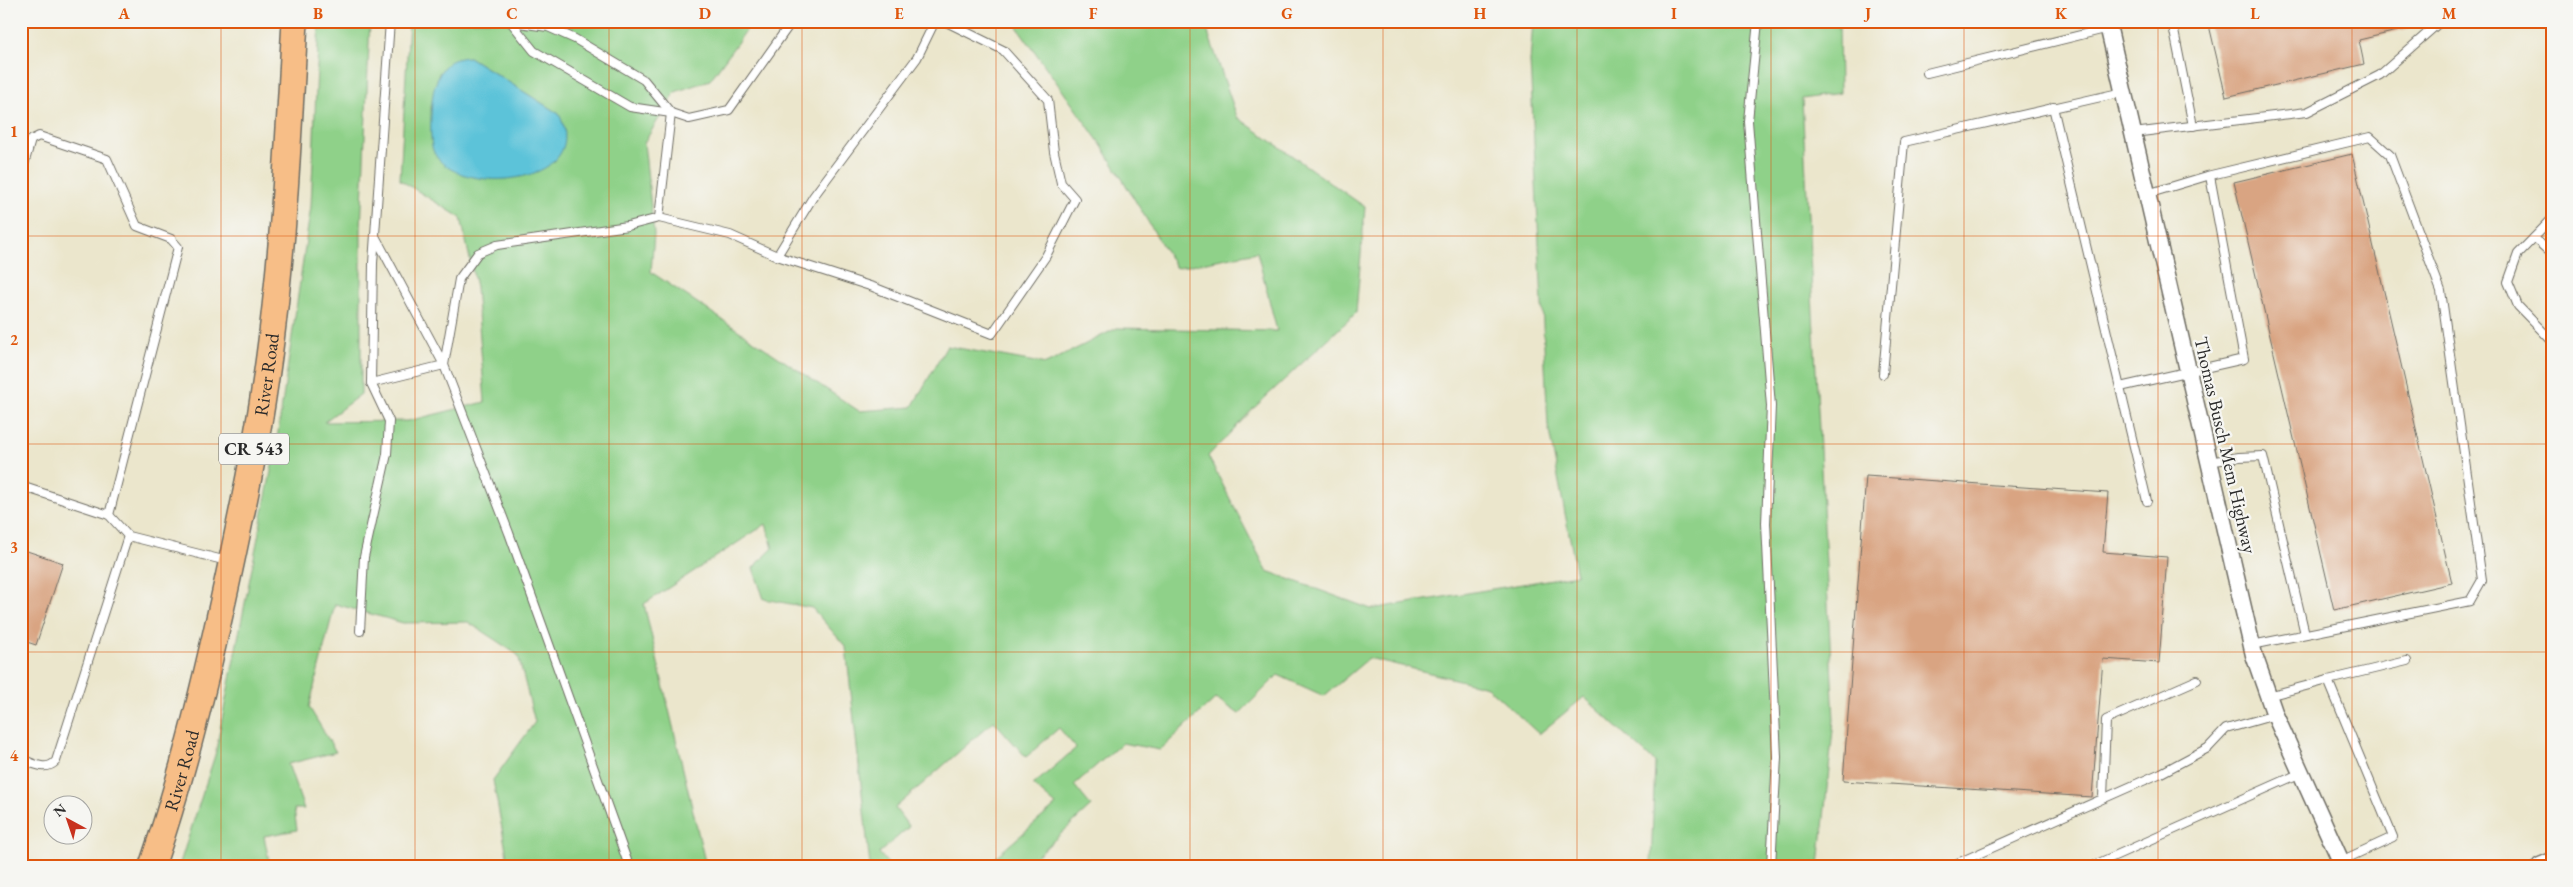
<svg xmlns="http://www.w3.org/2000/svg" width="2573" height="887" font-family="'EB Garamond',serif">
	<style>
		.green { fill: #8fd189; stroke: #5d7e5a; fill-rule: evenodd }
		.water { fill: #5cc3d9; stroke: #447782 }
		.building { fill: #d9a482 }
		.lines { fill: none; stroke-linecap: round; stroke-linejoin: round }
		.service-casing { stroke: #6e6c63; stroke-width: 10 }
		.minor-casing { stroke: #6e6c63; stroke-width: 19 }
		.primary-casing { stroke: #6e6c63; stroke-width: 28 }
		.service { stroke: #fff; stroke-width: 8 }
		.minor { stroke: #fff; stroke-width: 16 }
		.primary { stroke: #f7be87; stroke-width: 25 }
		.grid { fill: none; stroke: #df570e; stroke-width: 1; stroke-opacity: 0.55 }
		.labels { text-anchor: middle; stroke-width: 4.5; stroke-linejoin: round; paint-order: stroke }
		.shield { fill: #f6f6f2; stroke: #686867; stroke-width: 1 }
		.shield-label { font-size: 18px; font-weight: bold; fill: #2b2b2b }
		.street-label { font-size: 19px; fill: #2b2b2b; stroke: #f6f6f2 }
		.neatline { fill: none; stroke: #df570e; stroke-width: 2 }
		.grid-label { font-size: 16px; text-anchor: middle; font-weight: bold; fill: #df570e }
	</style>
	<rect width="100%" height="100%" fill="#f6f6f2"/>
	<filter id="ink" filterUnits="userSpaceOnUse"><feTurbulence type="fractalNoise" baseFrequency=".02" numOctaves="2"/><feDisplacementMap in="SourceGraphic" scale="10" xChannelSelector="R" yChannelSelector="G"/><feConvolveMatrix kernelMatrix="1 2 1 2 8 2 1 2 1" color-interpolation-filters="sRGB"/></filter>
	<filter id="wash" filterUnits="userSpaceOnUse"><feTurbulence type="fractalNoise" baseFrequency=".0096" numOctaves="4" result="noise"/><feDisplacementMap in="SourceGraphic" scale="20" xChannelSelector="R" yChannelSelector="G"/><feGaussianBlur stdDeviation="1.12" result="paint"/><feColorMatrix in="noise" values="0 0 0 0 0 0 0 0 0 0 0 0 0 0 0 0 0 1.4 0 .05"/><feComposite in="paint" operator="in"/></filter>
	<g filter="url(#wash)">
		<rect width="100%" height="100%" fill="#ebe6cc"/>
		<!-- green -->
		<path class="green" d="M319,21H370L361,229V394L324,422L408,421L485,402L476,287L461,218L400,180L409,21H753L710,80L675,92L644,143L654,234L651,272L859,411L912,407L947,346L1046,364L1117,328L1277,331L1257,252L1176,268L1104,149L1013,21H1204L1237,117L1365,207L1356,313L1255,407L1208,456L1267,571L1371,609L1577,575L1548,426L1530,61L1533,21H1839L1840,93L1802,99L1834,720L1819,866H1651L1655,762L1584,697L1539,734L1487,687L1369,658L1324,696L1278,675L1239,714L1216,698L1160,750L1122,743L1074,785L1091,806L1026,866H985L1056,805L1033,785L1076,748L1059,728L1026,757L994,721L895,808L909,827L879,853L890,866H870L846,647L812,608L764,599L753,568L773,548L766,524L644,604L706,866H484L508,861L493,780L535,722L518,655L468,622L403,623L335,604L309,707L336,752L288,764L304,809H294L297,830L264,836L270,866H179L215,755L276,446L311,206ZM469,57L559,114C567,131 564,147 554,162L433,150L431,107L439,73Z"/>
		<!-- water -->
		<path class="water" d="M469,57L559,114C596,188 450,198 433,150C429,139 431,101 434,89C440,69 446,58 469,57Z"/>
		<g id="blocks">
			<!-- building -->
			<g class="building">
				<polygon points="2208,21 2413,21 2414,27 2359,40 2364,64 2226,97"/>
				<polygon points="2352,154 2452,583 2334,610 2234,182"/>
				<polygon points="1866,476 2108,493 2103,552 2167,557 2159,663 2103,659 2092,797 1843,781"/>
				<polygon points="21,549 63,563 36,645 21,640"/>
			</g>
		</g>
	</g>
	<g filter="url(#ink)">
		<use href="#blocks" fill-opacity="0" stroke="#6e6c63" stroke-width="1"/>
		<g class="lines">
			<!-- service casing -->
			<g class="service-casing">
				<g id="service">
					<polyline points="510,21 534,51 630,107 671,113 689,119 729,110 792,21"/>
					<polyline points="1758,21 1748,121 1771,406 1766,523 1777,757 1771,866"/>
					<polyline points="2172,21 2193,126"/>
					<polyline points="511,22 548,27 575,39 644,80 671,113 659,218"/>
					<polyline points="1927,73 2109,28"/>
					<polyline points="2053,107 2147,501"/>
					<polyline points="2133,133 2307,112 2380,75 2441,21"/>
					<polyline points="21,175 31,140 39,136 107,159 137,226 171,239 178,247 109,515"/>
					<polyline points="2147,194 2207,176 2370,137 2390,155 2441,291 2482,580 2470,601 2252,645"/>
					<polyline points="2552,219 2518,254 2508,282 2518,306 2552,341"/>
					<polyline points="375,236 444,365 509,533 629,866"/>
					<polyline points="2534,238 2552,254"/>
					<polyline points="777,256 813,197 917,58 935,21"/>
					<polyline points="1883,374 1904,142 2123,92"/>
					<polyline points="371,383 444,365 459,279 478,253 497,245 628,226 659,218 730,235 777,256 873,287 992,334 1046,256 1075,199 1061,183 1054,152 1048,100 1003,50 944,21"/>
					<polyline points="2120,387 2244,359 2210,176"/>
					<polyline points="2209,462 2239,457 2263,456 2305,634"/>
					<polyline points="21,486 109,515 128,536 227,561"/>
					<polyline points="360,631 364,557 387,454 389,421 371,383 373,263 390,21"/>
					<polyline points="2328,680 2407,661"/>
					<polyline points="2268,696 2328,680 2393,837 2341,861"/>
					<path d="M21,759C33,763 46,772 56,761L128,536"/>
					<polyline points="2103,798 2106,720 2197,680"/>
					<polyline points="1951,866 2161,773 2208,748 2226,729 2275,715"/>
					<polyline points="2092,866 2301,773"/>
				</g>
			</g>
			<!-- minor casing -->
			<g class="minor-casing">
				<g id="minor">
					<polyline points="2107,21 2254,655 2275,715 2343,866"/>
					<polyline points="2540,866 2552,861"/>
				</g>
			</g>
			<!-- primary casing -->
			<g class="primary-casing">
				<g id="primary">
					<path id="s1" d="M152,866C184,772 207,675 228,578C241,516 255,454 264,391C283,269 288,145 295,21"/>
				</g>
			</g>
			<!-- service -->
			<use href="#service" class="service"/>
			<!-- minor -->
			<use href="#minor" class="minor"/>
			<!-- primary -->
			<use href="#primary" class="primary"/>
		</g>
	</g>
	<!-- grid -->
	<path class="grid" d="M221,21V866M415,21V866M609,21V866M802,21V866M996,21V866M1190,21V866M1383,21V866M1577,21V866M1771,21V866M1964,21V866M2158,21V866M2352,21V866M21,236H2552M21,444H2552M21,652H2552"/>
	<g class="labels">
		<!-- shield labels -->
		<rect class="shield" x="219" y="433.5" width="70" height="31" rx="4"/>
		<g class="shield-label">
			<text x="254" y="455">CR 543</text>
		</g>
		<!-- street labels -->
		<g class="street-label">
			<text dy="7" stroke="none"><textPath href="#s1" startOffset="505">River Road</textPath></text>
			<text transform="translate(2226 445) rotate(77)" y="7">Thomas Busch Mem Highway</text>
			<text dy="7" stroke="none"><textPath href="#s1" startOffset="100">River Road</textPath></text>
		</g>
	</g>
	<!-- margin -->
	<rect width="2573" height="887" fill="none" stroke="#f6f6f2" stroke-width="55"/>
	<!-- north arrow -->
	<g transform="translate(68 820) rotate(320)"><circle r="24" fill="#f6f6f2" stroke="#a5a5a2"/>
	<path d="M0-4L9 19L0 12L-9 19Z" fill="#c8321e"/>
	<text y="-8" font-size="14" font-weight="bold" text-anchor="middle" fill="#2b2b2b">N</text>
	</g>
	<rect x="28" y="28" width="2518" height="832" class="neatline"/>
	<g class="grid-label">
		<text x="124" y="19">A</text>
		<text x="318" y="19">B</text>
		<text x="512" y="19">C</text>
		<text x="705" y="19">D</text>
		<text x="899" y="19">E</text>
		<text x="1093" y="19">F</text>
		<text x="1287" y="19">G</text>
		<text x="1480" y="19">H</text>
		<text x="1674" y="19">I</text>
		<text x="1868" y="19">J</text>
		<text x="2061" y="19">K</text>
		<text x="2255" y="19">L</text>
		<text x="2449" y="19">M</text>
		<text x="14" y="137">1</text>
		<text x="14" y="345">2</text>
		<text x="14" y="553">3</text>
		<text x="14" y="761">4</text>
	</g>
</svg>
